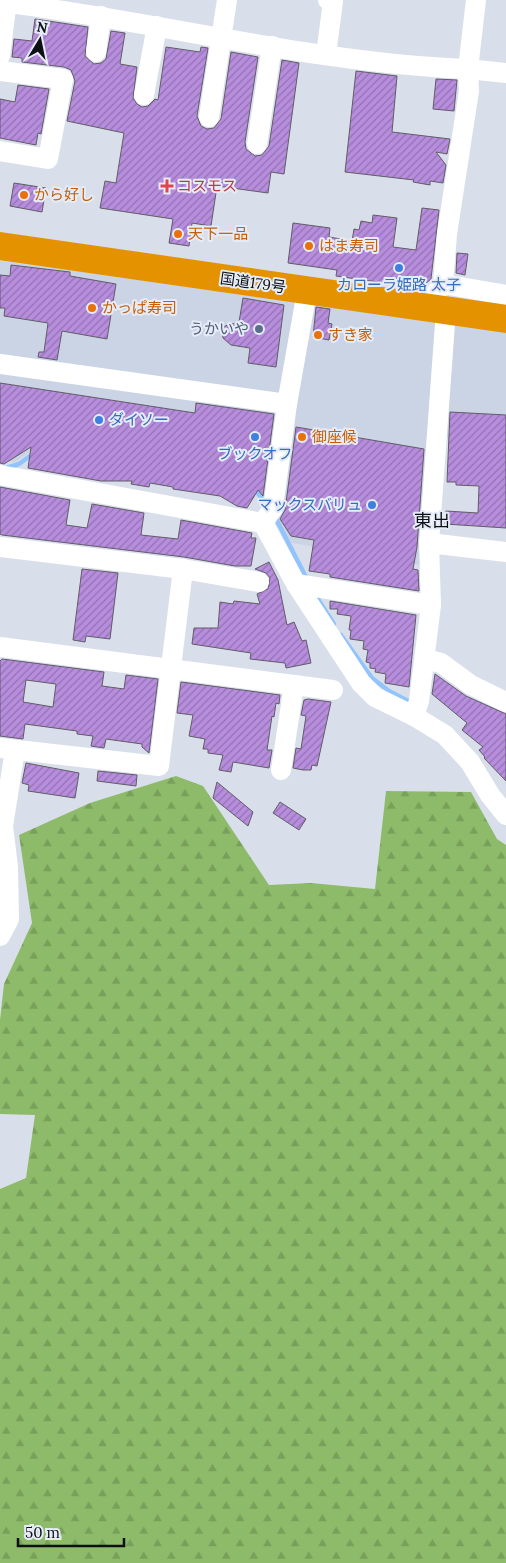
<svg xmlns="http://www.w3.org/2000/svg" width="506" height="1563" font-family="Lora,'Noto Sans JP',serif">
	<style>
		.built { fill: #cad4e5 }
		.forest { fill: url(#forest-firs) }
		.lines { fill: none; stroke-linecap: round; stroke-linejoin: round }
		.stream { stroke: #91c4fc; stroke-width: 4.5 }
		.building { fill: url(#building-hatch); stroke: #615c66; fill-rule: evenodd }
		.minor { stroke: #fff; stroke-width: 20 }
		.highway { stroke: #e59200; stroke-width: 28 }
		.health-dot { fill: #e0444e; stroke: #e6ecf7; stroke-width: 2 }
		.food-dot { fill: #e8710a; stroke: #e6ecf7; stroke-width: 2 }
		.shop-dot { fill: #3f7fe0; stroke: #e6ecf7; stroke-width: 2 }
		.service-dot { fill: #5c6f8a; stroke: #e6ecf7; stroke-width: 2 }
		.labels { text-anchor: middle; stroke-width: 4; stroke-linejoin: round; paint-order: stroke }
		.health-label { font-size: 15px; fill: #be3a42; stroke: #e6ecf7; text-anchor: start }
		.food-label { font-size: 15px; fill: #c56008; stroke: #e6ecf7; text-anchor: start }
		.street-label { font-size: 15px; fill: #0e1013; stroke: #e6ecf7 }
		.shop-label { font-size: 15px; fill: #366cbe; stroke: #e6ecf7 }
		.service-label { font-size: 15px; fill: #4e5e75; stroke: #e6ecf7; text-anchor: end }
		.quarter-label { font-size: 18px; fill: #0e1013; stroke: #e6ecf7 }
	</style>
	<defs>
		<pattern id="forest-firs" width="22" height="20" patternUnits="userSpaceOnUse" patternTransform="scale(1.25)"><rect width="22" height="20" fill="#8ebb6a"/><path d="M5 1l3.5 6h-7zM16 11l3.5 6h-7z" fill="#79a05b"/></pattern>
		<pattern id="building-hatch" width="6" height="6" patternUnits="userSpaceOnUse" patternTransform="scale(1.25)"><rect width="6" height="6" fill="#b78ddd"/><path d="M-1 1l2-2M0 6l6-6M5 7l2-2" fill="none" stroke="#9372b2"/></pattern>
	</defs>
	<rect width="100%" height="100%" fill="#d9dfea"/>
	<!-- built -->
	<g class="built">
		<polygon points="0,261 439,319 421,565 292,543 242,474 51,438 15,462 0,461"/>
		<polygon points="448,320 506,328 506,443 440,438"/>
	</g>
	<!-- forest -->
	<polygon class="forest" points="176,776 203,786 269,885 311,883 375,889 386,791 471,792 497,839 506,845 506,1563 0,1563 0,1189 26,1178 35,1115 0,1114 0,1020 4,984 32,923 19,835 90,803"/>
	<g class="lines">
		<!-- stream -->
		<g class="stream">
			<polyline points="6,468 19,464 34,453"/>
			<polyline points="253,487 267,505"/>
			<polyline points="274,515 307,579"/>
			<polyline points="314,593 334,624"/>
			<polyline points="341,635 372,678 389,691 414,704"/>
		</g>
	</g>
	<!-- building -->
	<g class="building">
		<polygon points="35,19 88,27 85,56 94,64 101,63 106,59 111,31 125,33 120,64 137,67 133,98 137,104 142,107 148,106 155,99 158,100 166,47 200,52 201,47 208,48 197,116 201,126 207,129 214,128 221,119 231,52 258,57 245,142 246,149 255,156 262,155 269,146 282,60 299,63 284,174 271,172 268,193 217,186 211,226 192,223 189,246 169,243 173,219 100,208 105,181 116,183 124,133 67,121 75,81 71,70 64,67 22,62 22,58 12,57 14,39 32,41"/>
		<polygon points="356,71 397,76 392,132 450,139 447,154 436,152 446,165 443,183 430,181 430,185 413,182 414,180 345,172"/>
		<polygon points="436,79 457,80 454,111 433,109"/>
		<polygon points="18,85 49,89 41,134 38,133 36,145 0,138 0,99 15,102"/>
		<polygon points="14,183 46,188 42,212 10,206"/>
		<polygon points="422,208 439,210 431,279 420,288 336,276 337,270 288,263 293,223 330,228 329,237 352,241 354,229 359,230 361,221 372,223 373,215 397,218 393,247 416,250"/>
		<polygon points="457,253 468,254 465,275 456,273"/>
		<polygon points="11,265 70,272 70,276 116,284 107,339 62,331 57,360 38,357 39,352 44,352 48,323 4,316 5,308 0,308 0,275 10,276"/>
		<polygon points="243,298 284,305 276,367 248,363 250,348 231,345 223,338 222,330 225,326 239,322"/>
		<polygon points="316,307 330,309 328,323 332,324 329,340 313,337"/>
		<polygon points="0,383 195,413 196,403 274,414 263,496 258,490 247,508 237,506 220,496 173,489 173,487 150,483 149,487 131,484 132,481 101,481 28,468 31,447 4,464 0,463"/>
		<polygon points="450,412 506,415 506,528 445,524 446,511 478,513 479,486 456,485 456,482 447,482"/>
		<polygon points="296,427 424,449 417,547 413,569 418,570 419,591 330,577 330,574 309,571 314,540 291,536 280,519 285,510"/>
		<polygon points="0,487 70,500 66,525 87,528 92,504 144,513 141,535 178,539 181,520 252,533 251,538 256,538 251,566 235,566 184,557 2,535 0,534"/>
		<polygon points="269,562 278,580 287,625 294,622 302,641 306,640 311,663 286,668 285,663 250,659 251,653 192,644 194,628 218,628 220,602 233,604 234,601 260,604 257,594 268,589 270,578 266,573 255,569"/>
		<polygon points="82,569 118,573 110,639 86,636 85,642 73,640"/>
		<polygon points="330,601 416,615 409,687 385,683 386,674 375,672 376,669 370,668 370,663 366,662 368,650 363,649 364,641 350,639 351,630 349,630 351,616 337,614 338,609 330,609"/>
		<path d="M2,659L104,672L102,686L124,689L126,675L158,679L149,753L142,747V744L106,739L104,748L91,746L93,736L77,734V731L25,724L23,739L0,736V661ZM26,680L56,684L53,707L23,702Z"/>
		<polygon points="435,674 466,696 506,714 506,781 484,758 485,757 479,750 483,747 462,730 467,723 432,694"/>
		<polygon points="181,682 280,695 279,704 276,703 274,717 272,716 267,750 272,750 269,768 233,762 231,772 219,770 223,755 208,753 208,749 203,749 205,739 189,736 193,715 177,713"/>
		<polygon points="308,699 331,702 317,766 312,765 311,770 303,770 293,768 296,748 301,749 306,716 301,715 304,700"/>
		<polygon points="26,763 79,773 75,798 28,791 29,785 22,783"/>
		<polygon points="98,771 137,775 136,786 97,781"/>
		<polygon points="217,782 253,812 248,826 213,798"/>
		<polygon points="280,802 306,819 299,830 273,813"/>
	</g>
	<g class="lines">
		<!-- minor -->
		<g class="minor">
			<polyline points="476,0 468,69 506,73"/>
			<path d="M0,2C156,21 311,63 468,69L469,91L447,234L443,284L424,307"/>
			<polyline points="96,52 101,16"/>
			<polyline points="326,55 333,1 328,0"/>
			<polyline points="0,56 7,0"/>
			<polyline points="0,71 63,79 48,159 0,151"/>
			<polyline points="144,95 157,26"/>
			<polyline points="209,117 227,0"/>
			<polyline points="257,144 272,46"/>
			<polyline points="443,284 506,295"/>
			<polyline points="0,364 287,404"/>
			<polyline points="0,475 263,523 296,584 361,683 375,697 414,716 445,735 470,762 490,795 506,815"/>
			<polyline points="263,523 273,508 287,404 307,291"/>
			<polyline points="429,543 506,552"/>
			<polyline points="0,547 183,569 259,582"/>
			<polyline points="296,584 431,605"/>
			<polyline points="0,647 333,690"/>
			<polyline points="425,659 441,663 471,685 506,702"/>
			<polyline points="414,716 419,701 431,605 429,543 446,310"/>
			<polyline points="0,748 159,766 183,569"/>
			<polyline points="281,770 294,685"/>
			<polyline points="0,826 3,826 15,750"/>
			<polyline points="0,936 9,919 8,867 3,826"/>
		</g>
		<!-- highway -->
		<polyline class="highway" points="0,246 506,319"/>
	</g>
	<!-- markers -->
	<path class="health-dot" d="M164.5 178.5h5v5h5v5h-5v5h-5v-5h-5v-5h5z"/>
	<g class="food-dot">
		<circle cx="24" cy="195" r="5"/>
		<circle cx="178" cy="234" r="5"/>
		<circle cx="309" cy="246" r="5"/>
		<circle cx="92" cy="308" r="5"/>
		<circle cx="318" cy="335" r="5"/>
		<circle cx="302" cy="437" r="5"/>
	</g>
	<g class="shop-dot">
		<circle cx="399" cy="268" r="5"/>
		<circle cx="99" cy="420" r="5"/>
		<circle cx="255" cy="437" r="5"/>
		<circle cx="372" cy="505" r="5"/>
	</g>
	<circle class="service-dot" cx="259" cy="329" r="5"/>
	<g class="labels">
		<!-- health labels -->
		<g class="health-label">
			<text x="177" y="191">コスモス</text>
		</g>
		<!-- food labels -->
		<g class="food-label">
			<text x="34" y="200">から好し</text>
			<text x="188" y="239">天下一品</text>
			<text x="319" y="251">はま寿司</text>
			<text x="102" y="313">かっぱ寿司</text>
			<text x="328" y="340">すき家</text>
			<text x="312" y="442">御座候</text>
		</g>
		<!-- street labels -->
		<g class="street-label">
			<text transform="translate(253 283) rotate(8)" y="5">国道179号</text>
		</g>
		<!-- shop labels -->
		<g class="shop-label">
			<text x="399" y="290">カローラ姫路 太子</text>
			<text x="109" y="425" text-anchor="start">ダイソー</text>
			<text x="255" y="459">ブックオフ</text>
			<text x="362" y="510" text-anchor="end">マックスバリュ</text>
		</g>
		<!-- service labels -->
		<g class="service-label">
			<text x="249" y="334">うかいや</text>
		</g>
		<!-- quarter labels -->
		<g class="quarter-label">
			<text x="432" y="527">東出</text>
		</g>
	</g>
	<!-- north arrow -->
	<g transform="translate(40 40) rotate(10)" stroke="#e6ecf7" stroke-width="4" paint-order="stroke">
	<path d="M0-4L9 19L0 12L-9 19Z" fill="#0e1013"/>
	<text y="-8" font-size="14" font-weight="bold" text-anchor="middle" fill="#0e1013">N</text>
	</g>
	<!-- scale -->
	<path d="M18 1538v8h106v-8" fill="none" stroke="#0e1013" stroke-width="2.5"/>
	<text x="25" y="1538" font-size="15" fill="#0e1013" stroke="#e6ecf7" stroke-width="4" paint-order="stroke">50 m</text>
</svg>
